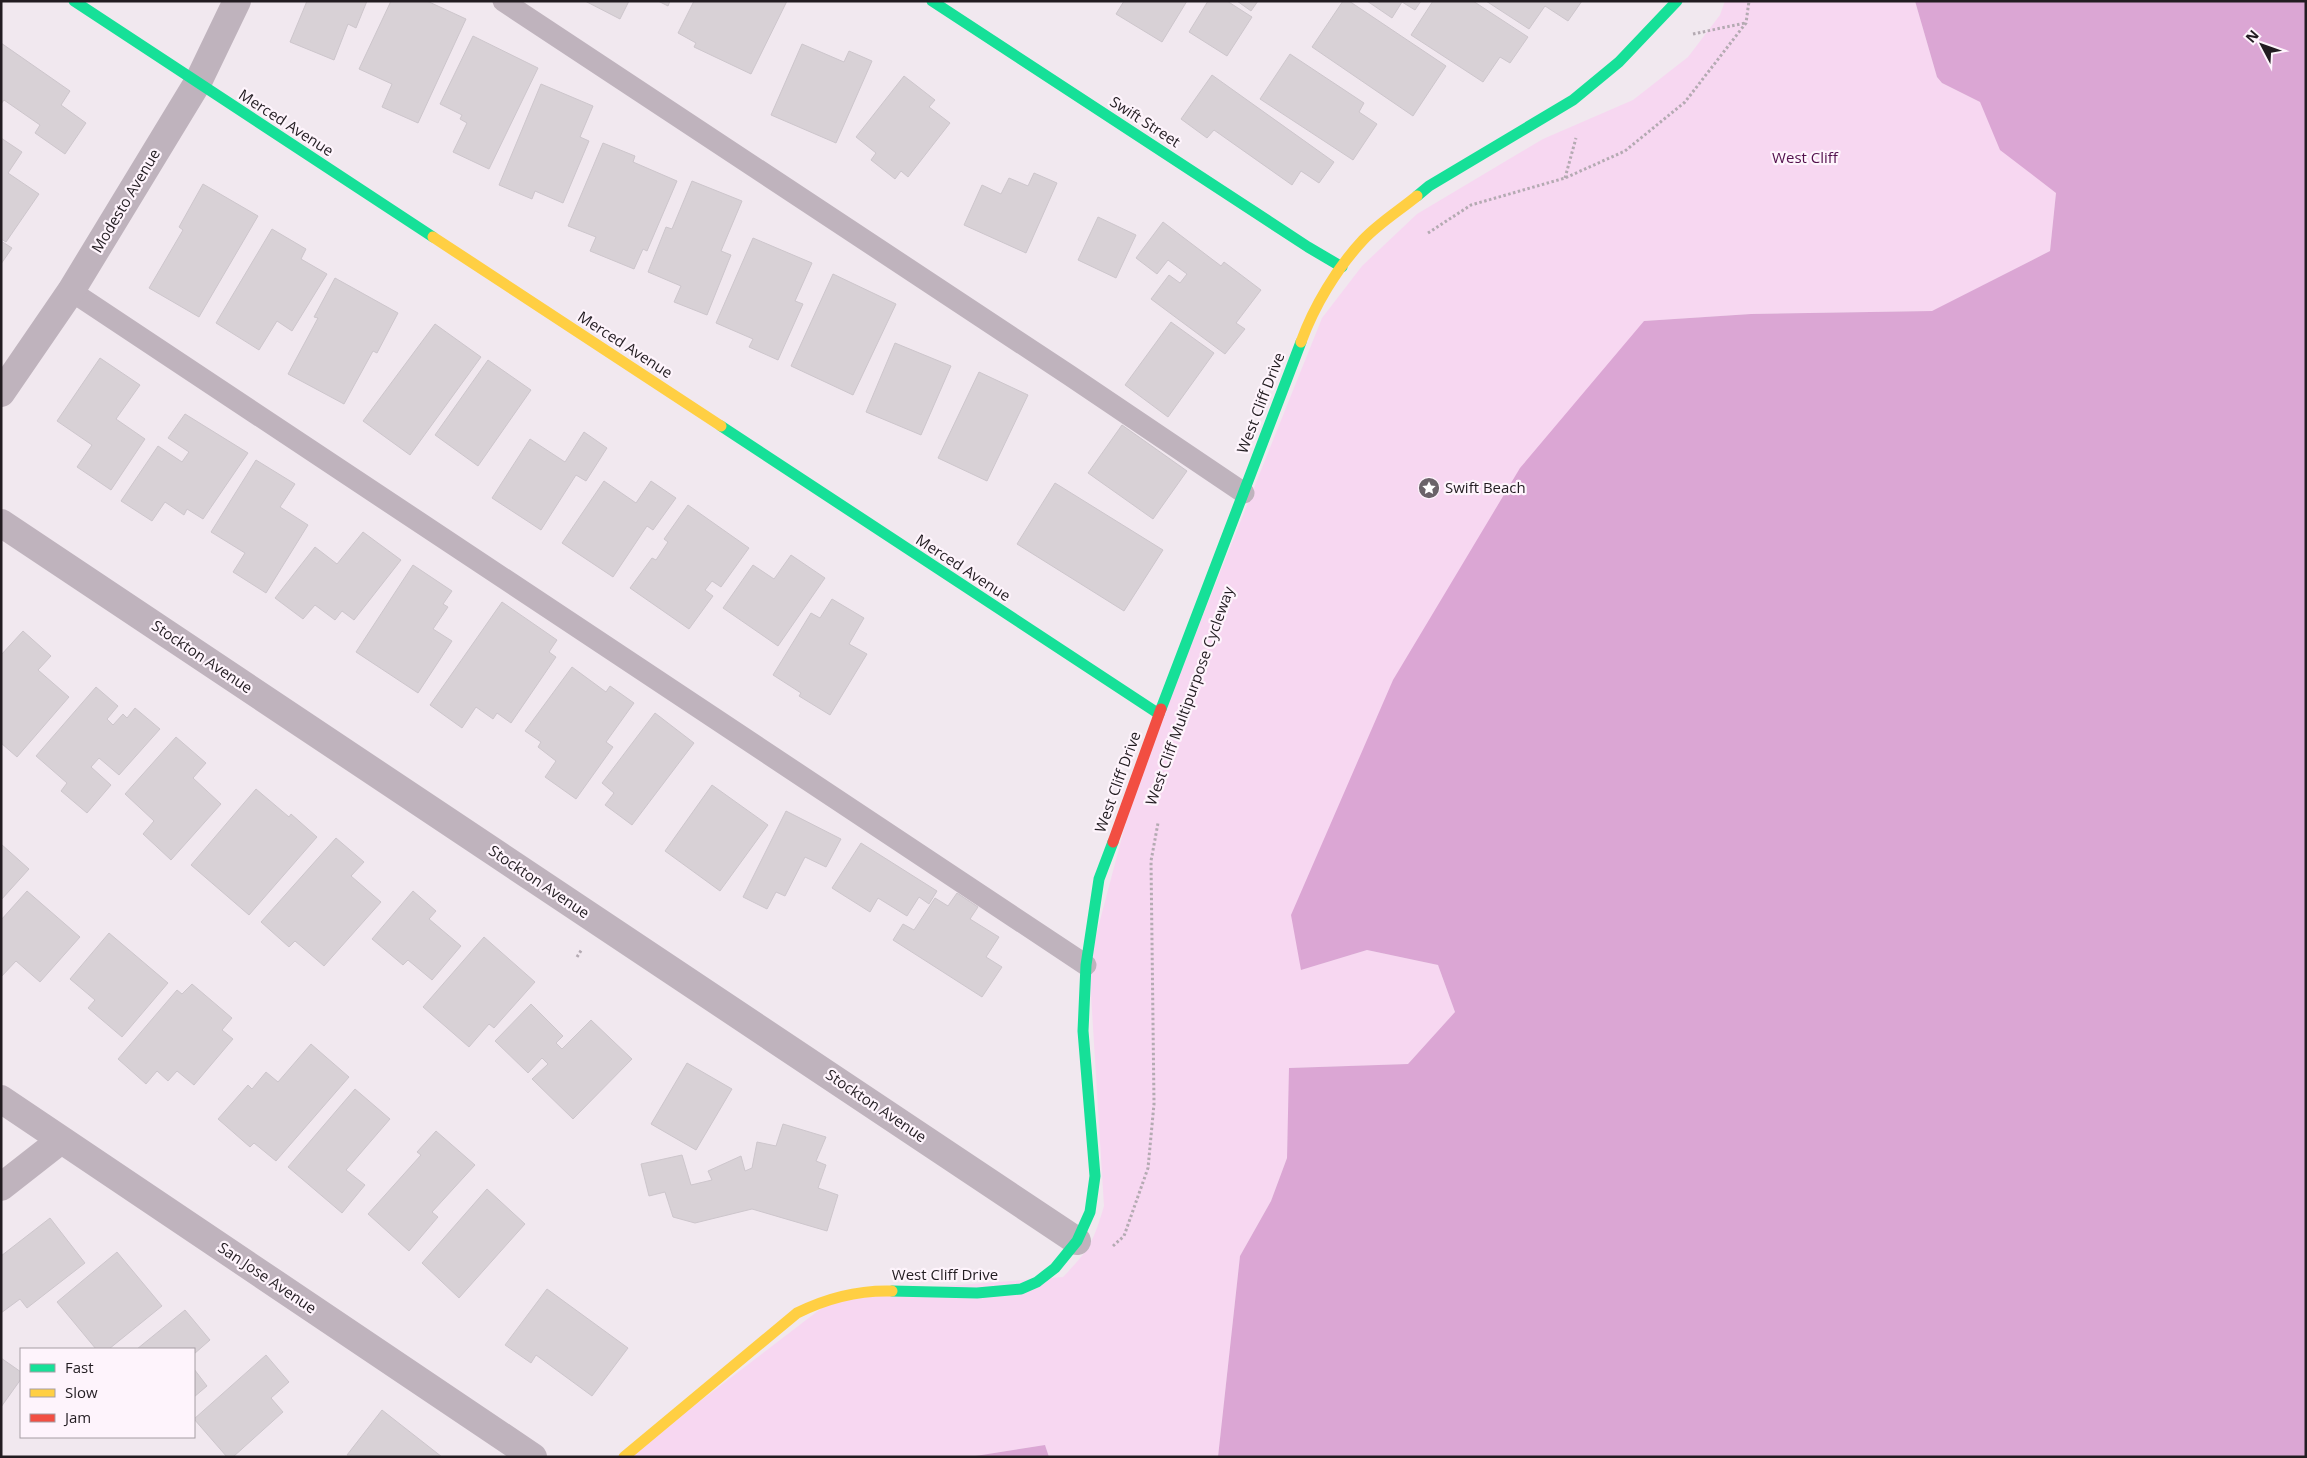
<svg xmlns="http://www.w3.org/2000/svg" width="2307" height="1458" viewBox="0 0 2307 1458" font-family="'Open Sans',sans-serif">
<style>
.green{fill:#f7d7f1}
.water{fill:#dba6d4}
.building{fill:#d8d1d6;stroke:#cdc6cc}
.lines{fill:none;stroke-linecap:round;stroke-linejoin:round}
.path{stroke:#b4aab2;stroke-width:3;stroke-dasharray:2.5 2.5;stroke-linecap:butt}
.lane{stroke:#bfb3bd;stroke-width:21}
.street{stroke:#bfb3bd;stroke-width:28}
.fast{stroke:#16e098;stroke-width:11}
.slow{stroke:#ffcf43;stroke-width:11}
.jam{stroke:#f24e42;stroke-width:11}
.labels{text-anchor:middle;stroke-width:4.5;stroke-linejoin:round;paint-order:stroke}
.street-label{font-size:15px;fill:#221c21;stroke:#fef4fc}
.park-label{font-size:15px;fill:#52104c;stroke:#fef4fc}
.poi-label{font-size:15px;fill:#221c21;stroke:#fef4fc;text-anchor:start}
</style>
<rect width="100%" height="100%" fill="#f1e8ef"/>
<path class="green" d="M1725 1H1915L1937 77 1942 83 1980 102 2001 150 2056 193 2050 251 1933 311 1751 314 1644 321 1301 970 1367 950 1438 965 1455 1012 1408 1064 1290 1068 1287 1158 1271 1201 1240 1256 1218 1457H1049L1045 1445 969 1457H627L840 1294 1063 1277C1089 1250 1093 1243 1104 1206L1089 962 1137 780 1322 318 1362 266 1417 214 1543 139 1633 100 1688 57 1720 15Z"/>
<path class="water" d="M1915 1H2306V1457H1218L1240 1256 1271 1201 1287 1158 1289 1068 1408 1064 1455 1012 1438 965 1367 950 1301 970 1291 915 1393 680 1520 468 1644 321 1751 314 1932 311 2050 251 2056 193 2000 150 1980 102 1942 83 1937 77Z
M1045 1445 1049 1457H969Z"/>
<path class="building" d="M307 1H367L356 28 348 24 334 60 290 42Z
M391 1H427L466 19 418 123 382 107 392 84 359 69Z
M585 1H629L620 19Z
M658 1H670L668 6Z
M694 1H787L751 74 694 47 696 43 678 33Z
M1124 1H1187L1162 42 1116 14Z
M1208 1H1227L1252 17 1227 56 1189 32Z
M1237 1H1258L1251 11Z
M1343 1H1349L1446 66 1413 116 1312 47Z
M1367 1H1421L1415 10 1402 2 1392 18Z
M1433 1H1473L1528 37 1510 63 1500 57 1483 82 1411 35Z
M1486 1H1582L1568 21 1545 6 1529 29Z
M473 36 538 68 489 169 453 152 467 123 460 119 462 115 440 104Z
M1 43 70 91 61 105 86 123 65 154 35 133 40 125 4 100 1 104Z
M802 44 844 62 849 51 872 61 836 143 771 115Z
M1290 54 1364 103 1359 112 1377 124 1353 160 1260 99Z
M1212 75 1334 162 1319 183 1301 171 1292 185 1214 130 1207 138 1181 119Z
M904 76 935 100 929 107 950 123 908 177 901 171 895 179 871 160 876 153 856 137Z
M541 84 593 106 580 137 589 141 563 203 535 191 532 199 499 185Z
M1 138 22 152 8 173 39 194 6 242 1 239Z
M603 143 635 156 633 162 677 181 647 251 643 249 634 269 590 251 596 237 568 226Z
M1034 173 1057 183 1026 253 964 225 982 185 1001 194 1009 178 1028 186Z
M692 181 742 201 721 251 731 255 707 315 674 302 681 286 648 272 666 227 672 229Z
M203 184 258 216 199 317 149 288 183 230 179 227Z
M1098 217 1136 235 1116 278 1078 260Z
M1163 222 1221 266 1224 262 1261 290 1236 323 1245 329 1225 354 1151 299 1169 275 1180 283 1187 274 1168 260 1157 274 1136 258Z
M272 229 306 249 301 259 327 274 292 331 277 321 259 350 216 323Z
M753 238 812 263 795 301 803 304 778 360 749 347 753 339 716 323Z
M1 241 12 248 1 264Z
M833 274 896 304 853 395 791 366Z
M335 278 398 313 377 353 373 351 344 404 288 374 318 318 314 317Z
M1171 322 1214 353 1168 417 1125 385Z
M435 324 481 357 410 455 363 421Z
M895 343 951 366 921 435 866 412Z
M100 358 140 385 116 419 145 439 111 490 77 467 92 445 57 421Z
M488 360 531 390 478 466 435 435Z
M979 372 1028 395 987 481 938 458Z
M185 414 248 453 203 519 187 509 184 515 165 502 152 521 121 501 158 446 182 462 189 452 168 438Z
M1122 425 1187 471 1153 519 1088 473Z
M584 432 607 448 586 481 576 475 541 530 492 498 530 439 565 462Z
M256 460 295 484 280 507 308 525 266 593 233 572 245 553 211 532Z
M604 481 636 503 651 481 676 498 653 530 647 526 613 577 562 543Z
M1055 483 1163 550 1124 611 1017 544Z
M688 505 749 548 721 587 712 581 705 590 713 596 689 629 630 588 652 558 656 560 668 542 664 539Z
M363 532 401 560 354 620 342 611 335 620 315 605 303 619 275 598 315 547 337 564Z
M791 555 825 578 778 646 723 608 753 565 774 579Z
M413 565 452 591 443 604 448 607 433 629 452 641 418 693 356 652Z
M832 599 864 618 849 644 867 654 830 715 799 696 801 693 773 675 811 613 820 618Z
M502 602 557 640 549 652 556 657 511 723 497 713 493 719 476 707 462 728 430 705Z
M23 631 51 656 38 670 69 697 17 757 1 743V655Z
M572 667 606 692 610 686 634 703 606 742 613 747 576 799 545 777 556 761 538 747 541 742 525 731Z
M96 687 118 706 107 719 113 725 123 714 127 718 135 708 160 729 119 775 99 758 91 767 111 785 87 813 61 791 67 783 36 756Z
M655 713 694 743 632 825 605 805 614 793 602 783Z
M176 737 206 763 193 778 221 804 171 860 143 834 154 821 125 794Z
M712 785 768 825 720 891 665 851Z
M256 789 289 817 291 814 317 837 249 915 191 865Z
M786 811 841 839 826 867 805 857 785 896 776 892 767 909 743 897Z
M336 838 364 862 351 876 381 902 324 966 295 941 289 947 261 922Z
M861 843 937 891 929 904 919 897 907 916 878 898 870 912 832 888Z
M1 844 29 869 1 900Z
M27 891 80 937 40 982 16 961 1 977V920Z
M413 891 436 911 429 919 461 946 432 980 408 960 403 965 372 939Z
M957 893 978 907 970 919 999 937 986 957 1002 967 982 997 893 940 903 924 914 930 935 898 948 906Z
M109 933 168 983 122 1037 88 1008 95 1000 70 979Z
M484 937 535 982 494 1028 489 1024 469 1047 423 1007Z
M192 984 232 1018 222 1030 233 1039 194 1085 177 1071 168 1081 157 1071 146 1084 118 1059 177 990 182 994Z
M531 1004 563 1036 556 1043 562 1049 591 1020 632 1059 573 1119 532 1079 548 1064 542 1058 528 1073 495 1041Z
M311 1044 349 1077 276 1161 254 1143 250 1147 218 1119 248 1085 252 1089 266 1072 278 1082Z
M687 1063 732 1089 696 1150 651 1124Z
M355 1089 390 1119 346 1170 365 1185 342 1213 288 1167Z
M783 1124 826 1137 816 1161 826 1165 818 1188 838 1195 827 1231 752 1209 695 1223 673 1217 665 1192 649 1196 641 1164 682 1155 691 1185 712 1180 708 1171 741 1156 745 1171 752 1168 757 1142 776 1146Z
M436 1131 475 1165 432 1212 438 1217 409 1251 368 1214 421 1155 417 1152Z
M487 1189 525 1224 459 1298 422 1263Z
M50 1218 85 1263 27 1308 20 1299 1 1313V1256Z
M117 1252 162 1306 109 1349H96L57 1302Z
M547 1289 628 1348 592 1396 536 1355 531 1363 505 1345Z
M185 1310 210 1340 194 1354V1349H137Z
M266 1355 289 1382 271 1398 283 1412 233 1457H227L194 1419Z
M1 1358 21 1372V1379L1 1407Z
M194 1369 207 1386 194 1397Z
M382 1410 442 1457 347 1455Z"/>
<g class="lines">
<path class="path" d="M1693 34 1745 23
M1565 178 1576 138
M1428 233 1471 205 1565 178 1625 151 1685 102 1746 23 1749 1
M577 957 582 949
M1113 1246 1124 1236 1148 1168 1154 1104 1151 861 1158 823"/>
<path class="lane" d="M503 1 1069 375 1244 493
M71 291 1086 965"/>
<path class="street" d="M1 393 71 291 198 82 237 1
M1 523 1077 1241
M1 1099 533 1457
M1 1187 61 1140"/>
<path class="fast" d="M74 1 433 237
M932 1 1308 247 1342 267
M1417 196 1429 186 1573 100 1619 62 1677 1
M721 426 1159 714
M1161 709 1301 342
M892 1291 977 1293 1021 1289 1037 1282 1055 1268 1077 1241 1090 1212 1095 1176 1083 1031 1086 965 1099 879 1113 842"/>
<path class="slow" d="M433 237 721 426
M1301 342C1314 306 1337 268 1363 240 1379 223 1400 210 1417 196
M624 1457 797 1313C827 1298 858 1290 892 1291"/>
<path class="jam" d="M1113 842 1161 709"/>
</g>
<defs>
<g id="sight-disc" transform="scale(1.125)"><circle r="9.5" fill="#6a6369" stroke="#fef4fc"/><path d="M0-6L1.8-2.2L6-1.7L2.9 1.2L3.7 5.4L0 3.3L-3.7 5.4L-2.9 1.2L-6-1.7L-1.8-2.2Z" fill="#fff"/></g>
</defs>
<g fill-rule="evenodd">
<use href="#sight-disc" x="1429" y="488"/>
</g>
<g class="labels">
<g class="street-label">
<text transform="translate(1145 122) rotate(33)" y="5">Swift Street</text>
<text transform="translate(286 123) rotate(33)" y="5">Merced Avenue</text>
<text transform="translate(126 201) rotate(-59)" y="5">Modesto Avenue</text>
<text transform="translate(625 345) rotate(33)" y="5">Merced Avenue</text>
<text transform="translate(1261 403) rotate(-69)" y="5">West Cliff Drive</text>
<text transform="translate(963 568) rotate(33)" y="5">Merced Avenue</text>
<text transform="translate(202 657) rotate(34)" y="5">Stockton Avenue</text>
<text transform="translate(1190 696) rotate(-70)" y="5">West Cliff Multipurpose Cycleway</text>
<text transform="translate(1118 782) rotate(-70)" y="5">West Cliff Drive</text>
<text transform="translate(539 882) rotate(34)" y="5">Stockton Avenue</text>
<text transform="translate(876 1106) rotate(34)" y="5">Stockton Avenue</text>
<text x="945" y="1280">West Cliff Drive</text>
<text transform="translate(267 1278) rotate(34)" y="5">San Jose Avenue</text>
</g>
<g class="park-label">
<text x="1805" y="163">West Cliff</text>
</g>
<g class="poi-label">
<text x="1445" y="493">Swift Beach</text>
</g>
</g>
<rect width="2307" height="1458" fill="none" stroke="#221c21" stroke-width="5"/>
<rect x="20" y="1348" width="175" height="90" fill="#fef4fc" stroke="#a69ea4"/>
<rect x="30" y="1364" width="25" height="8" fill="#16e098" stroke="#a69ea4"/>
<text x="65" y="1373" font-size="15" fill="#221c21">Fast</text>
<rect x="30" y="1389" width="25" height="8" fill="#ffcf43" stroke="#a69ea4"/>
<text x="65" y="1398" font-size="15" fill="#221c21">Slow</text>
<rect x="30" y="1414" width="25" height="8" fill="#f24e42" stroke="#a69ea4"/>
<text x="65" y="1423" font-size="15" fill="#221c21">Jam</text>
<g transform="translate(2262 45) rotate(311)" stroke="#fef4fc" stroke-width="4" paint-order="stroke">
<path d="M0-4L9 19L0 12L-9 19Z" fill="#221c21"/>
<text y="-8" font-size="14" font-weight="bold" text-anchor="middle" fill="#221c21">N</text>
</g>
</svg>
